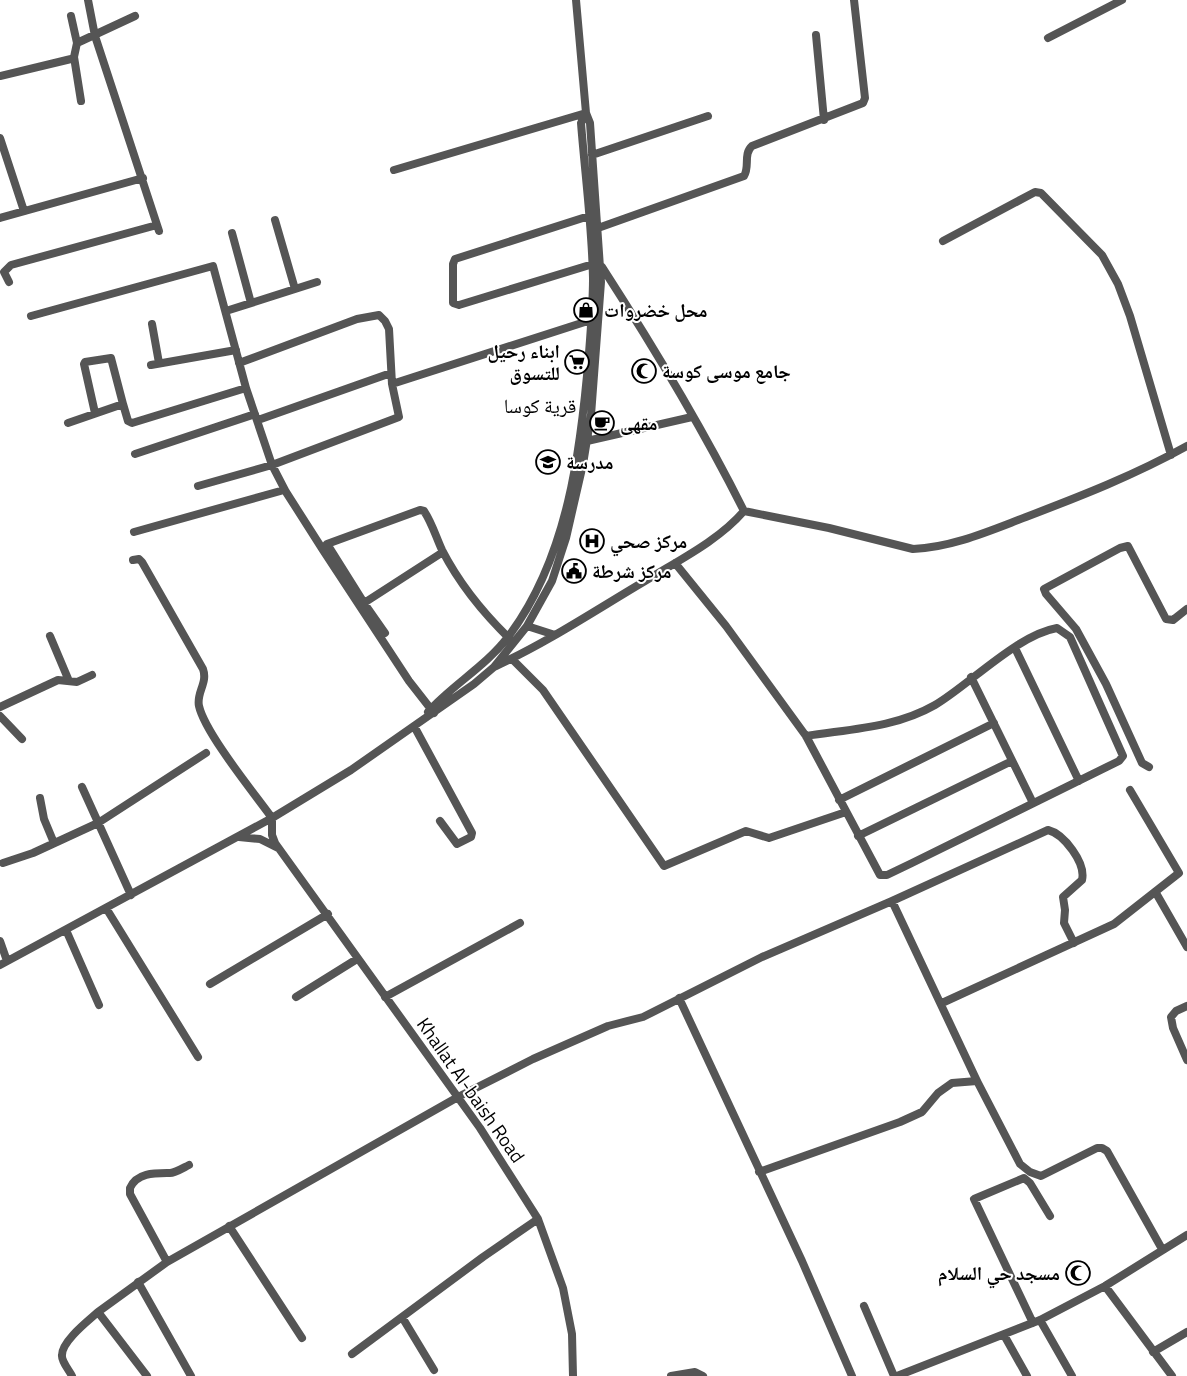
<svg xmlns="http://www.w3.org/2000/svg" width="1187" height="1376" viewBox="0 0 1187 1376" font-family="'Titillium Web','Noto Naskh Arabic',sans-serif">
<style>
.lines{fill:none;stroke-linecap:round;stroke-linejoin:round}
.minor{stroke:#555;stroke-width:8}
.labels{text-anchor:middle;stroke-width:4;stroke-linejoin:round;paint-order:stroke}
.poi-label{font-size:19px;font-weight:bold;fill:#000;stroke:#fff;text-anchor:start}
.street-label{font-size:19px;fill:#000;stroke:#fff}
.neighbourhood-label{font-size:20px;fill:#000;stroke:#fff}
</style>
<rect width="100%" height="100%" fill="#fff"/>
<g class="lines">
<path class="minor" d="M88 0 95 36 159 231
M71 16 77 43
M816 35 824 120
M1048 38 1122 0
M74 57 81 101
M0 76 71 59 74 57 77 43 135 16
M0 138 24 211
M592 155 708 116
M394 170 586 113
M589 216 455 259 453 264V303L459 305 593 264
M0 218 143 178
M275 220 295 289
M598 228 744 176C750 167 743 154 752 146L863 103 865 98 854 0
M232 233 251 303
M943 241 1035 192 1041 193 1102 255 1118 284 1130 316 1171 455
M602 267C653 346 702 427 744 511
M9 282 4 272 11 265 157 225
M226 311 317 282
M31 316 213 266 246 388 272 465 286 492 323 550 409 681 434 713
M152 324 159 363
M151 365 236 350
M392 384 591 320
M95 413 84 364 85 362 111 358 123 404
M258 420 391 373
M68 423 123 404 128 421 132 423 246 388
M587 441 692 417
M135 454 255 414
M198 486 272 465 399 417 392 384 389 329 385 321 379 315 357 319 239 363
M744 511 829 528 913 549C953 547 989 531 1026 517 1081 496 1135 475 1187 446
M134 532 284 490
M443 552 364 603 327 544 420 510 424 511C432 523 436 537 442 550 459 583 484 614 511 640
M133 560 139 559 142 562 203 669C208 683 196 693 199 706 205 733 254 793 272 818V835L275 843 480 1128 538 1219 563 1288 572 1334 573 1376
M675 563 726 626 806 736 880 875H887L912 863 1119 761 1123 756 1070 637 1057 628C1017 635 969 685 935 705 895 728 850 729 806 736
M364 603 385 633
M527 626 555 635
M50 636 69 681
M1015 648 1079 781
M512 659 543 690 664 866 746 831 769 838 846 812
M496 666C548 642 596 610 645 581 679 560 718 541 744 511
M971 677 1033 803
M0 707 58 680 77 682 92 675
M428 712C452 685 485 667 508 637 568 558 581 450 589 353 591 328 593 303 593 278 592 226 585 174 581 123L586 113
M0 716 22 739
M414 726 472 833 471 837 457 844 440 821
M1149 767 1142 763 1106 684 1076 629 1046 594 1044 589 1120 548 1128 546 1166 619 1173 620 1187 609
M82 787 131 895
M40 798 44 819 54 843
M839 800 994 723
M858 836 1012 761
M239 837 260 839 278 848
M3 863 33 853 98 823 206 753
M1156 893 1187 947
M892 901 1048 830C1064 834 1086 863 1082 880L1063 897 1065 910 1064 923 1074 943
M106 908 198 1057
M66 930 99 1005
M0 941 7 961
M0 965 272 818 351 770 474 684 494 667 527 626 552 581 566 538 583 464 591 415 601 282 590 123 586 113 576 0
M210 984 328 914
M296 997 357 959
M385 997 520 923
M679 998 802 1261 852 1376
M942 1003 1114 924 1179 873 1130 790
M1187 1006 1176 1011 1171 1017 1173 1028 1187 1060
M759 1172 900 1122 922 1112 938 1093 952 1083 977 1081
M229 1226 302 1338
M167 1262 130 1194V1188C137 1172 156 1173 170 1173 175 1173 183 1168 189 1165
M138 1282 191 1376
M1105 1286 1172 1376
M864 1306 894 1376
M98 1312 167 1262 458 1097 533 1059 608 1026 643 1017 762 957 892 901 977 1081 1020 1164 1030 1172 1041 1176 1097 1148H1102L1107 1151 1162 1249
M402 1317 434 1370
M1040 1320 1072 1376
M1033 1323 974 1199 1024 1178 1030 1183 1050 1216
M1004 1335 1027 1376
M1153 1352 1187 1332
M352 1354 483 1257 538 1219
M72 1376C69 1370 61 1361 62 1355 62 1341 88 1321 98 1312L147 1376
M671 1376 695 1372 703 1376
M897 1376 1040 1320 1105 1286 1187 1235"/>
</g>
<defs>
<g id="shop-ring" transform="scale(1.25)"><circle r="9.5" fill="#fff" stroke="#000" stroke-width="1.5"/><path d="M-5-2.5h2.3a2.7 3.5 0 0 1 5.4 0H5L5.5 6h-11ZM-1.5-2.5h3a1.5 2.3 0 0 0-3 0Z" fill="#000"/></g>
<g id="supermarket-ring" transform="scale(1.25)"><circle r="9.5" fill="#fff" stroke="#000" stroke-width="1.5"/><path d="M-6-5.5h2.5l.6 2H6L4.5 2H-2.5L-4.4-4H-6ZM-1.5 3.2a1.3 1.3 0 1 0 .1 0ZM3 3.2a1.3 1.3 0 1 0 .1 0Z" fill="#000"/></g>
<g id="mosque-ring" transform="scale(1.25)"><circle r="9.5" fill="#fff" stroke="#000" stroke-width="1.5"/><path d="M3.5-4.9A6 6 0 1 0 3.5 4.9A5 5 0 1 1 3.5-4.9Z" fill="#000"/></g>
<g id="cafe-ring" transform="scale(1.25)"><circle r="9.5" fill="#fff" stroke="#000" stroke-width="1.5"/><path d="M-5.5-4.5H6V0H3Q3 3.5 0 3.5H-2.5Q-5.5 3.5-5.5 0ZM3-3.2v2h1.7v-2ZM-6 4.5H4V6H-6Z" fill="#000"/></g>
<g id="school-ring" transform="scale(1.25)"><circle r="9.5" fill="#fff" stroke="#000" stroke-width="1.5"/><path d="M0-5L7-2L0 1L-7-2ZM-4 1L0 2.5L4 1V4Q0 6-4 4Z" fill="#000"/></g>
<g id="hospital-ring" transform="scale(1.25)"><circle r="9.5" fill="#fff" stroke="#000" stroke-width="1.5"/><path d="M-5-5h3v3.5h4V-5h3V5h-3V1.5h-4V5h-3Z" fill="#000"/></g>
<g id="civic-ring" transform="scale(1.25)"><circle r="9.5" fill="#fff" stroke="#000" stroke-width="1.5"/><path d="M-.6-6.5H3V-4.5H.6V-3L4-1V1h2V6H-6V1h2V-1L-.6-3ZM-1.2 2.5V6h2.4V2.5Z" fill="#000"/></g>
</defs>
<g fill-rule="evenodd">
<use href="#shop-ring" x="586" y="310"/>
<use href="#supermarket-ring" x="577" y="362"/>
<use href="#mosque-ring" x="644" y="371"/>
<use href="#cafe-ring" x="602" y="423"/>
<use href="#school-ring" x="548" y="462"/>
<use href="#hospital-ring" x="592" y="541"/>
<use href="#civic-ring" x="574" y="571"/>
<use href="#mosque-ring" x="1078" y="1273"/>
</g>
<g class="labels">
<g class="poi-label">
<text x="604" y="317">محل خضروات</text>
<text x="560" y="358" text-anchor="end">ابناء رحيل<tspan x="560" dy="22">للتسوق</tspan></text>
<text x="662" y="378">جامع موسى كوسة</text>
<text x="620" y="430">مقهى</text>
<text x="566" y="469">مدرسة</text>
<text x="610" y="548">مركز صحي</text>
<text x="592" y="578">مركز شرطة</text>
<text x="1060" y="1280" text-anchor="end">مسجد حي السلام</text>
</g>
<g class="street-label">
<text transform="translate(471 1090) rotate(55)" y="7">Khallat Al-baish Road</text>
</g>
<g class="neighbourhood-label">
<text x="540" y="413">قرية كوسا</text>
</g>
</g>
</svg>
